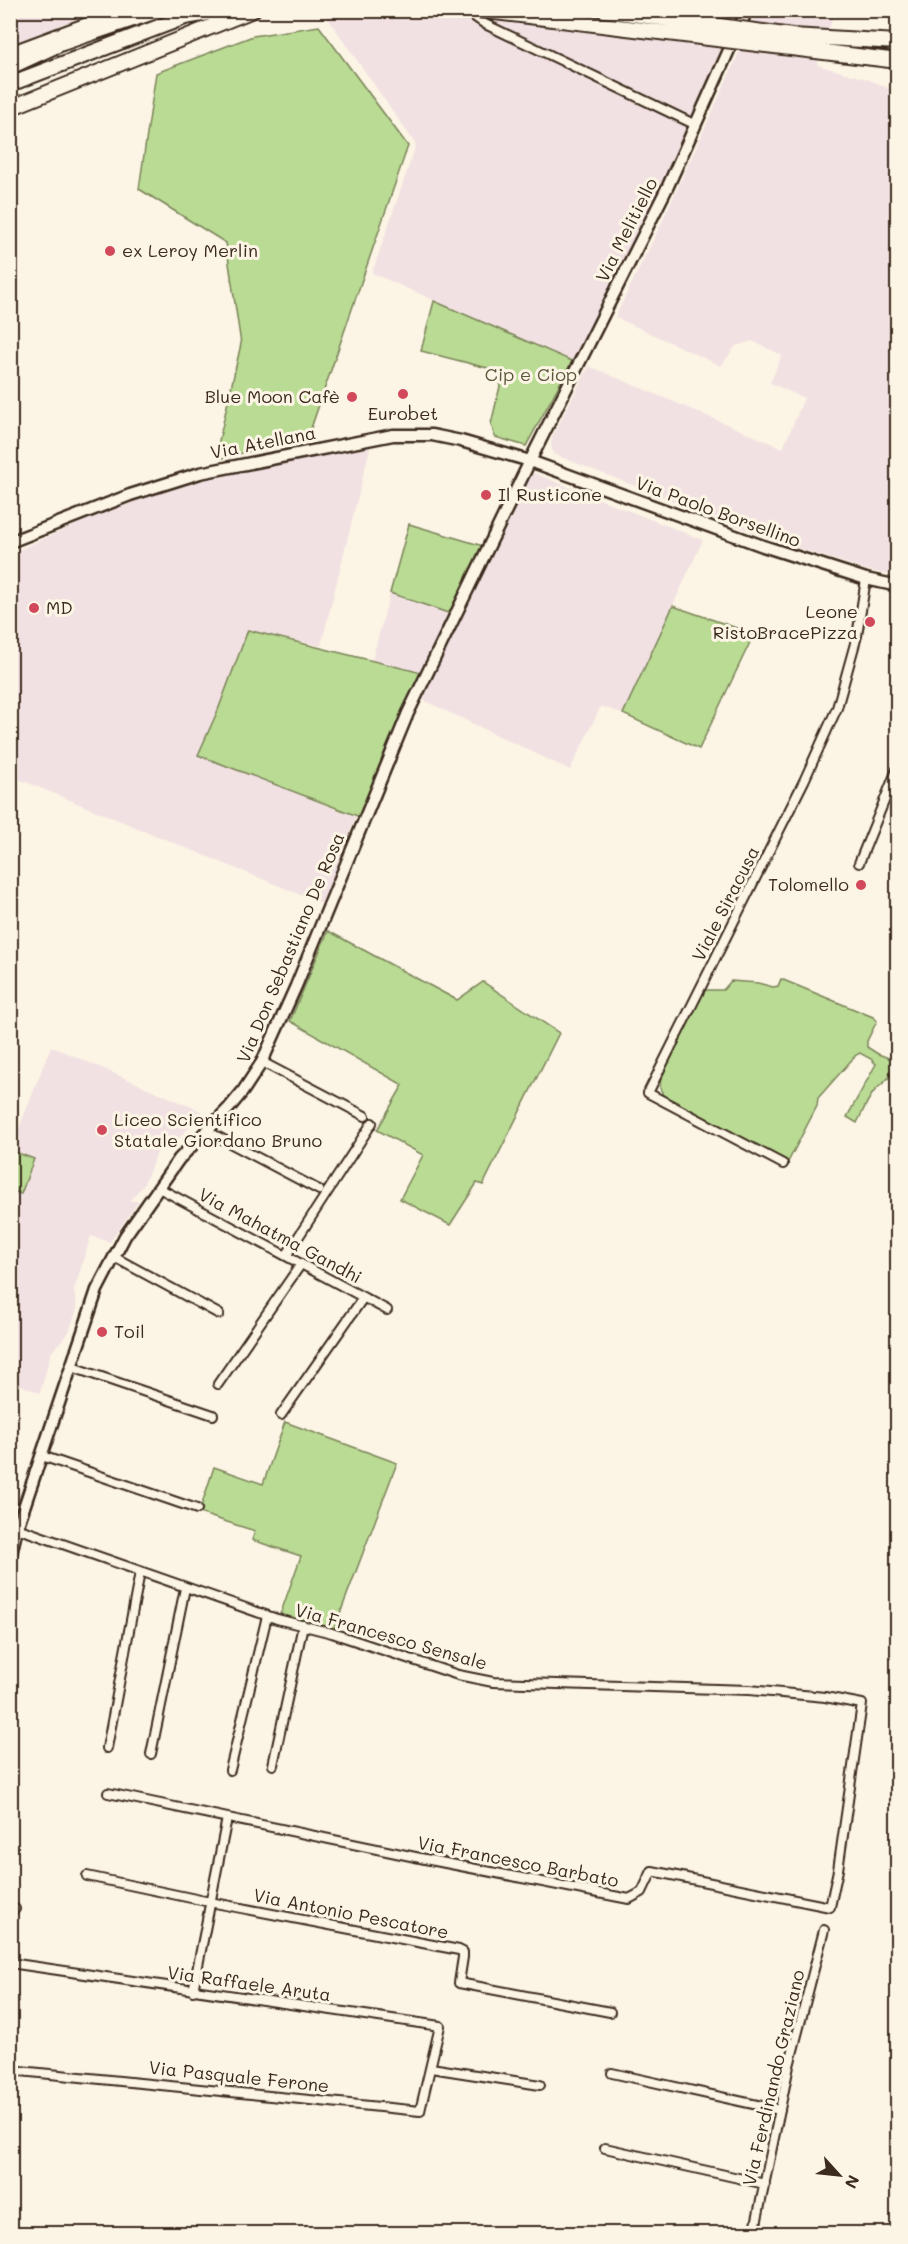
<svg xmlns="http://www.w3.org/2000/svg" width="908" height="2244" viewBox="0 0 908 2244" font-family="Mali,sans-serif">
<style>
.built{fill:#f2e1e2}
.green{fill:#badb94;stroke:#7a8259;stroke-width:1.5}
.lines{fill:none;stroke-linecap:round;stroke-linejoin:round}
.street-casing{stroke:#3b2a1e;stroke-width:12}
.secondary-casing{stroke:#3b2a1e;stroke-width:15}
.highway-casing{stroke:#3b2a1e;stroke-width:18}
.street{stroke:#fcf5e5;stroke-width:8}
.secondary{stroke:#fcf5e5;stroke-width:10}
.highway{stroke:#fcf5e5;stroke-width:14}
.highway-bridge-casing{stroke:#3b2a1e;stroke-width:18;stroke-linecap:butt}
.highway-bridge{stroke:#fcf5e5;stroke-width:14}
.poi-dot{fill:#d1495b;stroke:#fcf5e5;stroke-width:2}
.labels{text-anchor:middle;stroke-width:6;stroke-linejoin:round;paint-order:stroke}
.street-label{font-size:18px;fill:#3b2a1e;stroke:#fcf5e5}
.poi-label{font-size:18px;fill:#3b2a1e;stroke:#fcf5e5;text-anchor:start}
.park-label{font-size:18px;fill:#5b563c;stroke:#fcf5e5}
</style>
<rect width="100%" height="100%" fill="#fcf5e5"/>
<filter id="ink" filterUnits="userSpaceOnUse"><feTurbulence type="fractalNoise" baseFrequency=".0167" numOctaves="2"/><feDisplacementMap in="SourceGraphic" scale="12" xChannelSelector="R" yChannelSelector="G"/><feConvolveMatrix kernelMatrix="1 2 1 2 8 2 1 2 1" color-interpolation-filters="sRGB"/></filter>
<g filter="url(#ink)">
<path class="built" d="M11 10H98V11L11 44Z
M322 10 740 11 661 187 572 361 372 273 416 145Z
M758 11H835L817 65 870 80 897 92V576L866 570 768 538 553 454 551 445 552 437 589 366 783 448 804 398 770 383 782 355 752 341 736 346 721 366 615 317 661 224Z
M371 444 321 646 248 630 218 710 198 754 356 817 323 904 11 776 10 562 12 557 18 550 131 500 198 479Z
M531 472 703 540 623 714 601 706 570 770 421 699Z
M390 593 451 614 422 673 372 660Z
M51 1046 203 1112 169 1149 158 1150 143 1186 129 1201H139L110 1242 91 1236 74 1290 77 1309 69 1332 51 1353 40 1393 11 1381 10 1151Z"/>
<path class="green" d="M319 26 408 146 308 437 222 458 216 454 241 344 226 243 139 189 156 73 253 36Z
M434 301 572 361 526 446 495 437 491 424 501 382 495 370 421 351Z
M409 524 483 546 451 614 390 593Z
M673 606 754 634 699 749 623 714Z
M248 630 422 673 387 746 360 817 198 755 218 710Z
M328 931 457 1000 483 982 559 1033 483 1185 477 1183 450 1225 400 1199 423 1155 377 1130 403 1085 290 1021Z
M781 979 873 1017 877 1021 867 1041V1047L878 1054 892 1059C899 1077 881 1082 873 1093 866 1103 862 1113 857 1123L847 1117 876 1064 871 1059 860 1053 856 1055 818 1098 817 1106 788 1162 664 1097 660 1088 661 1075 705 990H723L731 981 758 983 773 987 778 986Z
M15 1152 34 1159 21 1194 11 1190V1164Z
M285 1422 397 1463 333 1632 280 1615 301 1556 252 1540 255 1531 199 1513 214 1467 263 1484Z"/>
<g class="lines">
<g class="street-casing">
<path id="street" d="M465 10 485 24 696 125
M859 863 898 767
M262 1062 365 1116
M207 1131 319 1190
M783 1164 648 1093 804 781 837 708 857 636 866 579
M159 1188 387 1310
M286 1256 372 1123
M114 1257 219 1314
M72 1367 213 1415
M218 1384 301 1264
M281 1415 363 1298
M42 1456 197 1509
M17 1528 277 1619 332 1633 458 1675 493 1682 749 1690 825 1697 862 1704 838 1870 830 1907 652 1871 642 1892 629 1899 425 1859 108 1793
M107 1748 140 1572
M151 1754 185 1588
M273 1765 303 1625
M230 1770 267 1616
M87 1876 210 1902 459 1950 463 1952V1957L459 1983 610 2012
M10 1908 15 1909
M10 1963 440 2026 420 2111 10 2070
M193 1991 227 1818
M431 2068 540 2085
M612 2073 780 2110
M605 2148 765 2184
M754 2234 789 2066 824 1930"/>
</g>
<g class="secondary-casing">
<path id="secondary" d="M10 542 130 495 200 473 393 435H432L461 441 530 461 763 546 866 579 898 586
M10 1558 17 1528 97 1290 125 1236 179 1159 229 1108 243 1091 262 1062 296 986 408 713 530 461 668 186 747 10"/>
</g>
<g class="highway-casing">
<path id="highway" d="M10 54 128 10
M10 67 62 43 159 10
M10 84 185 17 225 10
M10 108 253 10"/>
</g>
<use href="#street" class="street"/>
<use href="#secondary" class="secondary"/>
<use href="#highway" class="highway"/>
<g class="highway-bridge-casing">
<path id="highway-bridge" d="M478 10 898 61
M604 10 792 36 898 42"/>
</g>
<use href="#highway-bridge" class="highway-bridge"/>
</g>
</g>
<g class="poi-dot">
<circle cx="110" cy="251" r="6"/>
<circle cx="403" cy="394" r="6"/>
<circle cx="352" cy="397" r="6"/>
<circle cx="486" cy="495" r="6"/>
<circle cx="34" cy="608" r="6"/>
<circle cx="870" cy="622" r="6"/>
<circle cx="861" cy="885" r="6"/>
<circle cx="102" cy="1130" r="6"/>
<circle cx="102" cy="1332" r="6"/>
</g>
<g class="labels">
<g class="street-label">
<text transform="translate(627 230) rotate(-63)" y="6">Via Melitiello</text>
<text transform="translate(263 443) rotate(-11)" y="6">Via Atellana</text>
<text transform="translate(718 512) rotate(20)" y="6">Via Paolo Borsellino</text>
<text transform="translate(726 904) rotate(-63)" y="6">Viale Siracusa</text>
<text transform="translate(291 948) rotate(-67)" y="6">Via Don Sebastiano De Rosa</text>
<text transform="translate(280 1236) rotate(28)" y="6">Via Mahatma Gandhi</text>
<text transform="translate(391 1637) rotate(16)" y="6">Via Francesco Sensale</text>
<text transform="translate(518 1862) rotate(11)" y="6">Via Francesco Barbato</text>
<text transform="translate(351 1914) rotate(11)" y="6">Via Antonio Pescatore</text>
<text transform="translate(249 1984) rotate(8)" y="6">Via Raffaele Aruta</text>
<text transform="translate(239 2077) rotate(6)" y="6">Via Pasquale Ferone</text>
<text transform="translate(774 2078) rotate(-77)" y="6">Via Ferdinando Graziano</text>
</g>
<g class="poi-label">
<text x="122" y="257">ex Leroy Merlin</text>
<text x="340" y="403" text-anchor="end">Blue Moon Cafè</text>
<text x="403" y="420" text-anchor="middle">Eurobet</text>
<text x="498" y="501">Il Rusticone</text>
<text x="46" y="614">MD</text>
<text x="858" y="618" text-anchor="end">Leone<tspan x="858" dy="21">RistoBracePizza</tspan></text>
<text x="849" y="891" text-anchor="end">Tolomello</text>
<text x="114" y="1126">Liceo Scientifico<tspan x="114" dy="21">Statale Giordano Bruno</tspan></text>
<text x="114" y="1338">Toil</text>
</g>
<g class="park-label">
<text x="531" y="381">Cip e Ciop</text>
</g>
</g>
<rect width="908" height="2244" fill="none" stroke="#fcf5e5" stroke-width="36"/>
<rect x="18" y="18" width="872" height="2208" fill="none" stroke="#3b2a1e" stroke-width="2" filter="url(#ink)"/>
<g transform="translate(839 2175) rotate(117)" stroke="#fcf5e5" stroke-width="4.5" paint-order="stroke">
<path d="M0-4.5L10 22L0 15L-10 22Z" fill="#3b2a1e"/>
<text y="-9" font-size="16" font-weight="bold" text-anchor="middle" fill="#3b2a1e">N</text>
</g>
</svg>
